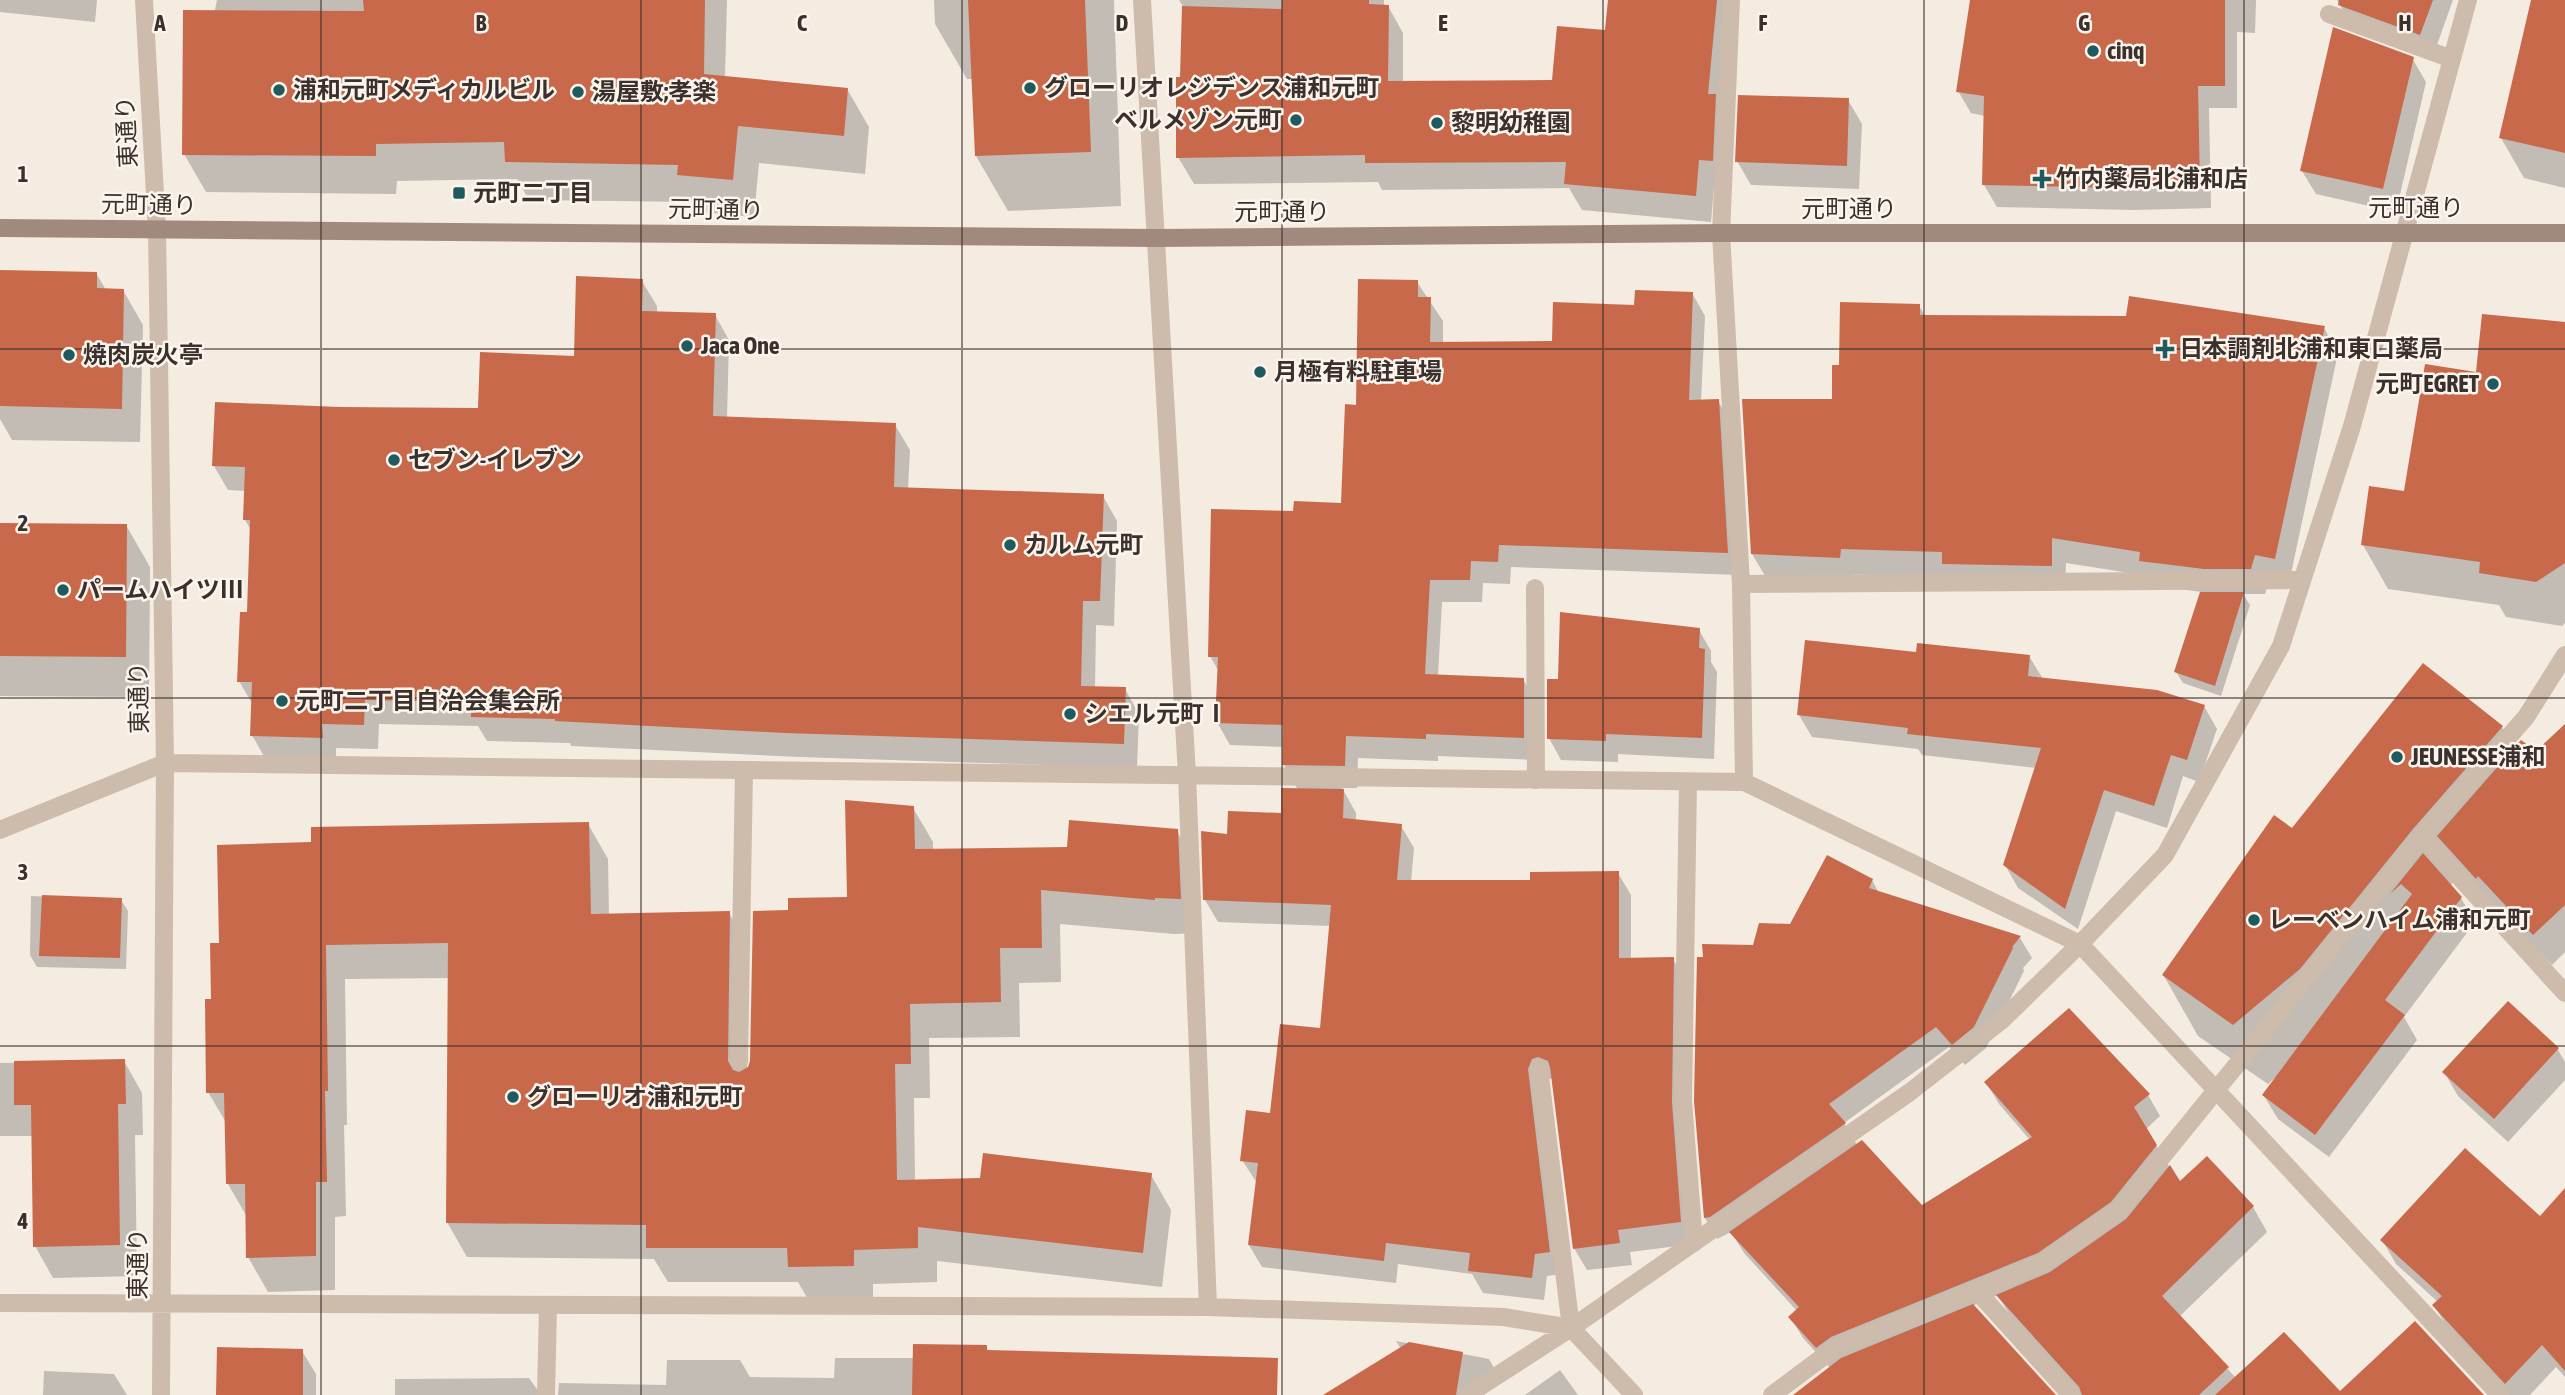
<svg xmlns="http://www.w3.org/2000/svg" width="2565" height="1395" viewBox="0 0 2565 1395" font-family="'Asap Condensed','Noto Sans JP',sans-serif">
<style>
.shadow{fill:#0003}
.building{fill:#c8694b}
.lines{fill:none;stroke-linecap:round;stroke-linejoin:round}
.lane{stroke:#cdbbac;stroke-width:18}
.street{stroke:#cdbbac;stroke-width:18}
.secondary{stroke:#a18a7d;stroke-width:18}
.grid{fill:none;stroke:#3b302b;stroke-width:2;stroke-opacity:0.55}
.poi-dot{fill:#1f5a5e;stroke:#fbf5ee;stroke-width:2.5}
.labels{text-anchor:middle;stroke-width:5;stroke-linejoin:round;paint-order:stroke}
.poi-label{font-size:24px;font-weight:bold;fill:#3b302b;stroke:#fbf5ee;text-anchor:start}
.street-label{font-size:24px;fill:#3b302b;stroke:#fbf5ee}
.grid-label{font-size:23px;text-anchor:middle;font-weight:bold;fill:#3b302b;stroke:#fbf5ee;stroke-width:5;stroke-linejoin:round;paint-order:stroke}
</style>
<rect width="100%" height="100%" fill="#f4ebe1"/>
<path class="shadow" d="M0 0H97L95 22 0 12Z
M217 0H727L725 77 847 89 869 127 865 174 759 163 754 217 701 212 695 202 529 200 517 179 397 181 396 194 206 192 184 154Z
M934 0H1114L1121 206 1008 211 976 156 973 79H967L935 24Z
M1179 0H1384V6H1388L1403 33V83L1553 81 1606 32 1610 0H1734L1727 187H1714L1711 222 1582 210 1569 188 1382 190 1378 182 1194 184 1178 157 1184 8Z
M2035 0H2256L2255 33 2237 32V108H2209L2211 208 2134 210 1997 207 1984 185 1985 116 1971 113 1958 91Z
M2337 0H2453L2433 56 2353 27Z
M2532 0H2565V188L2524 178 2501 138Z
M2412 58 2426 82 2396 212 2316 194 2302 171Z
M1848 100 1862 124 1859 189 1751 185 1737 161Z
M0 272 96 273 106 290H123L143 325 140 442 12 440 0 419Z
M642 281 657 306V313L715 315 729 340 727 418 895 425 910 450 908 489 1103 496 1117 521 1114 626 1096 625 1095 688 1125 689 1139 714 1137 768 800 757 571 746 570 743 487 741 478 726 379 724 378 749 336 748V762L266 760 252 735 253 705 239 681 248 614 252 532 245 520 246 491 228 490 214 466 339 409H479L575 358Z
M1417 282 1443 321V344L1554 343 1636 307 1692 293 1705 316 1701 401H1718L1731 424 1740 575 1511 567 1510 584 1483 583 1482 602H1442L1438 676 1523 679 1536 702V760L1438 756V761L1358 758 1357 788H1342L1356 813V821L1401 826 1414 848 1411 882H1532L1618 873 1631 895V959H1673L1686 981 1693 1244 1630 1252 1632 1265 1587 1270 1574 1248 1552 1078 1544 1082 1562 1274 1547 1276 1544 1300 1483 1293 1472 1274 1398 1264 1396 1283 1262 1267 1249 1245 1257 1183 1242 1160 1321 1030 1331 926 1218 922 1205 900 1229 836 1282 815 1298 790 1284 765V747L1230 745 1217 722 1219 672 1210 656 1295 513 1343 505 1357 407Z
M1919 306 1926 317 2324 328 2338 353 2289 583 2269 580 2265 594H2243L2250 605 2221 696 2183 683 2176 672 2202 592 2155 586 2149 576 2066 563 2065 590 1952 576 1854 574V582L1767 579 1752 554 1834 401 1841 367Z
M2565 324V623L2562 626 2506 617 2499 605 2388 589 2363 545 2405 493 2478 374Z
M0 525H126L150 567 149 697 0 696Z
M1699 630 1711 651V662L1717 672 1714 759 1618 754V762L1561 760 1549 738 1559 681Z
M1918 654 2029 656 2043 679 2204 706 2217 729 2199 782 2183 776 2167 828 2116 811 2078 929 2018 888 2005 865 2036 768 1922 755 1918 749 1812 737 1799 715Z
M2565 726V952L2552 965 2462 872 2450 886 2461 898 2475 922 2404 1017 2417 1040 2329 1157 2278 1119 2264 1096 2276 1077 2268 1084 2198 1036 2164 976 2293 830 2502 727 2515 750 2536 754Z
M913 808 933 842V851L1069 848 1177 831 1197 866 1199 933 1174 934 1060 924 1061 982 1019 983 1020 1037 929 1038 930 1098H914L915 1182 1151 1175 1171 1210 1162 1287 937 1261V1282L873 1284V1300L809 1301 798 1282H668L654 1259 467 1257 447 1222 449 978 345 979 347 1125H344L346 1216 335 1217V1290L268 1292 248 1257 247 1217 228 1184 227 1124 208 1092 213 1001 221 944 313 844 588 824 608 859 609 915 729 913 749 948 747 1074 790 912 849 899Z
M1872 880 1879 893 2020 938 2032 958 2023 968 2024 971 1986 1048 1965 1065 1949 1047 1844 1123 1857 1145 1922 1207 2030 1140 1999 1104 1986 1082 2148 1095 2160 1116 2146 1129 2180 1184 2207 1158 2253 1207 2267 1232 2179 1317 2236 1378 2339 1393 2482 1395H2080L2012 1319 1998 1295 1972 1306 2053 1395H1796L1830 1368 1803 1338 1790 1317 1797 1311 1744 1253 1731 1232 1717 1239 1705 1218 1696 1101 1755 947Z
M31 896 121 900 128 911 126 969 37 967 30 955Z
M2508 1004 2558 1050 2565 1062V1080L2508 1142 2458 1096 2444 1072Z
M124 1061 142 1093 143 1135H135L137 1276 53 1278 35 1246 33 1136H0V1063Z
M2565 1191V1377L2556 1367 2530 1395H2509L2448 1329 2434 1305 2438 1302 2396 1264 2382 1240 2540 1218Z
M1396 1341 1489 1359 1501 1380 1483 1391 1485 1395H1327L1401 1349Z
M986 1347 989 1352 1276 1395H558L559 1383 666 1385 667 1360H740L750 1377 834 1378 835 1358H914Z
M302 1351 316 1374V1395H218Z
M1560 1370 1578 1395H1525Z
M44 1371 114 1374 127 1395H43Z
M529 1378 541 1395H395V1379Z"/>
<path class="building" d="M363 0H705L704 74 848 88 844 136 738 126 733 180 677 175 678 165 505 162 504 142 376 144V156L182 155 183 10 364 11Z
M968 0H1085L1091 152 975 156Z
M1282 0H1369V4L1389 5 1388 81 1552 80 1557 26 1605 30 1608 0H1717L1708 94H1716L1713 161 1699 160 1696 196 1564 184 1566 162 1365 163V155L1176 158V77H1180L1182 6 1282 9Z
M1970 0H2225V86H2198L2200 186 2121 188 1982 185 1984 96 1956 92Z
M2339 0H2433L2420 35 2338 5Z
M2531 0H2565V153L2499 138Z
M2333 27 2414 57 2383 189 2300 171Z
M1738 95 1849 98 1847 166 1735 162Z
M0 270 97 272V288L124 289 122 409 0 406Z
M576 276 643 279 642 311 716 313 713 416 896 423 894 487 1104 494 1100 601H1083L1081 686 1126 687 1124 744 785 733 555 721V719L471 717V702L365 700 364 725 322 724 323 738 250 736 252 682H237L240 612H247L250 520H243L245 467 212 466 215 402 339 407 478 408 480 352 574 356Z
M1358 279 1418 280V297H1431L1430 342 1552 341 1553 302 1634 305 1635 290 1693 292 1689 400 1719 399 1728 553 1499 545 1498 562 1471 561 1470 580H1430L1425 674 1524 678V738L1426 734V739L1346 736 1345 766 1282 765 1283 725 1215 723 1218 657H1208L1211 509 1293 511 1294 501 1341 503 1345 404 1356 405Z
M2129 296 2325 326 2275 559 2255 555 2251 569H2204L2139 561 2140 552 2052 538V566L1942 564V552L1841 549 1840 558 1751 554 1742 399H1832V365H1839L1840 302 1920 304V315L2126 316Z
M2482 314 2565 322V563L2536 582 2479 573 2480 562 2361 545 2369 486 2404 491 2425 364 2476 372Z
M0 523 127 524 126 657 0 656Z
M2200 592H2244L2215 686 2174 672Z
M1560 612 1700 628 1699 648 1705 649 1702 738 1606 734V741L1547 739V679H1558Z
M1805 640 1916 652 1917 643 2030 655 2028 676 2157 690 2205 705 2187 760 2171 755 2154 806 2104 790 2065 909 2003 865 2041 748 1907 734 1908 728 1797 715Z
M2423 663 2503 726 2413 829 2300 969 2233 1025 2162 975 2274 815 2292 828Z
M2565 724V905L2533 935 2478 876 2476 879 2437 836 2521 740 2536 751Z
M1281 788 1344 789 1343 818 1402 824 1397 880H1530V872L1619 871V958L1674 957 1672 1102 1681 1222 1618 1230 1620 1243 1573 1249 1550 1067 1548 1061 1538 1057 1532 1059 1528 1069 1550 1252 1535 1254 1532 1278 1468 1271 1470 1253 1386 1243 1384 1261 1248 1245 1258 1163 1240 1161 1246 1110 1270 1113 1280 1024 1320 1028 1331 905 1203 900 1201 831 1227 834 1228 811 1281 813Z
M845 800 914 806 915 849 1067 847 1069 820 1178 829 1181 899 1155 898V900L1041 890 1042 948H1000L1001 1002 910 1004 911 1064H895L897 1180 980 1178 983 1153 1152 1173 1143 1253 918 1227V1248L854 1250V1266L788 1267 787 1248H646V1225L446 1223 448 943 326 945 328 1091H325L327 1182H316V1256L246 1258 245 1184H226L224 1093H206L205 999H211L210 943H219L217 845 311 842V827L589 822 591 914 730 911 728 1061 733 1070 739 1072 748 1067 750 1061 753 911 788 910V898L847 897Z
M2423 853 2462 897 2385 1000 2405 1015 2315 1135 2262 1095 2412 894 2401 884 2390 894Z
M1827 855 1873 879 1869 888 2021 936 2012 947 2013 948 1974 1027 1952 1045 1936 1027 1829 1104 1846 1123 1710 1217 1704 1218 1694 1101 1697 957H1703L1702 944 1753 945 1759 923 1790 924Z
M42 895 122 898 120 958 39 956Z
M2508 1001 2559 1048 2494 1119 2442 1072Z
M2069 1008 2150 1094 2134 1107 2157 1145 2111 1202 2038 1253 1831 1337 1816 1348 1788 1317 1799 1307 1729 1232 1862 1140 1922 1205 2032 1137 1984 1082Z
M125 1059 126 1104H118L120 1245 33 1247 31 1105H14V1061Z
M2465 1148 2540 1216 2565 1188V1371L2542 1345 2505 1384 2432 1305 2442 1296 2380 1240Z
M2207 1156 2254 1206 2162 1296 2229 1367 2199 1395H2082L2079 1387 1996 1295 2050 1272 2126 1219 2170 1165 2180 1181Z
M1973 1304 2056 1395H1793L1841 1358Z
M2415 1321 2484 1395H2215L2284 1332 2340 1391Z
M1409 1342 1463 1352 1456 1395H1323Z
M913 1344 987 1345V1350L1278 1358 1277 1395H912Z
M217 1347 303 1349V1395H216Z"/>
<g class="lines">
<path class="lane" d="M1535 588 1536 780
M739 1061 744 770
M1539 1068 1571 1328
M546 1395 548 1306"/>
<path class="street" d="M144 0 157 229 165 763 161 1395
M1142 0 1187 775 1208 1307
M1731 0 1721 233 1741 584 1744 782
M2329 14 2452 59
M1741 584 2302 580
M1688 782 1683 1101 1694 1243
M0 830 165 763 1744 782 2080 944 2500 1395
M2422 836 2565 993
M1976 1290 2071 1395
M0 1303 1208 1307 1503 1317 1571 1328 1634 1395
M1467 1395 1571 1328 1910 1092 2001 1021 2080 944 2165 855 2281 646 2352 426 2468 0
M1772 1395 1835 1348 2043 1263 2119 1210 2422 836 2526 717 2565 655"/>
<path class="secondary" d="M0 228 1157 238 1721 233H2565"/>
</g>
<path class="grid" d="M321 0V1395M641 0V1395M962 0V1395M1282 0V1395M1603 0V1395M1924 0V1395M2244 0V1395M0 349H2565M0 698H2565M0 1046H2565"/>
<g class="poi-dot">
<circle cx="2093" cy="51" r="7"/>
<circle cx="1030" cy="88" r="7"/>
<circle cx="279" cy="90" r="7"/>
<circle cx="578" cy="92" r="7"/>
<circle cx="1296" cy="120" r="7"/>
<circle cx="1437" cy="123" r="7"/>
<path d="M2038.5 168.5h7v7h7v7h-7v7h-7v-7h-7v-7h7z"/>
<rect x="452" y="186" width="14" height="14" rx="3.5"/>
<circle cx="687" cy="346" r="7"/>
<path d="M2161.5 338.5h7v7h7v7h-7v7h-7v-7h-7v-7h7z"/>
<circle cx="69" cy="355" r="7"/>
<circle cx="1260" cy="372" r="7"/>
<circle cx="2493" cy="384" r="7"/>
<circle cx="394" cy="460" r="7"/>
<circle cx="1010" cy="545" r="7"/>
<circle cx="63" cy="590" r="7"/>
<circle cx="282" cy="701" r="7"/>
<circle cx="1070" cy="714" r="7"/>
<circle cx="2397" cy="757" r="7"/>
<circle cx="2254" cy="920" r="7"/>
<circle cx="513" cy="1097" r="7"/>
</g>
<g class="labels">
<g class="poi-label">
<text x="2107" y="59">cinq</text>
<text x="1044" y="96">グローリオレジデンス浦和元町</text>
<text x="293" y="98">浦和元町メディカルビル</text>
<text x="592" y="100">湯屋敷;孝楽</text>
<text x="1282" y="128" text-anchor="end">ベルメゾン元町</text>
<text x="1451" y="131">黎明幼稚園</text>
<text x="2056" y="187">竹内薬局北浦和店</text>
<text x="473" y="201">元町二丁目</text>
<text x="701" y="354">Jaca One</text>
<text x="2179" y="357">日本調剤北浦和東口薬局</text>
<text x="83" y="363">焼肉炭火亭</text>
<text x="1274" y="380">月極有料駐車場</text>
<text x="2479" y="392" text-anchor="end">元町EGRET</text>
<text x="408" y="468">セブン-イレブン</text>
<text x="1024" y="553">カルム元町</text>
<text x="77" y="598">パームハイツⅢ</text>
<text x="296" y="709">元町二丁目自治会集会所</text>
<text x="1084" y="722">シエル元町Ⅰ</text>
<text x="2411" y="765">JEUNESSE浦和</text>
<text x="2268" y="928">レーベンハイム浦和元町</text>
<text x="527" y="1105">グローリオ浦和元町</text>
</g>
<g class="street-label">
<text transform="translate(127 132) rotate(-93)" y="8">東通り</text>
<text transform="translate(149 205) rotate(1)" y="8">元町通り</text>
<text x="2416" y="216">元町通り</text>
<text x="1849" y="217">元町通り</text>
<text transform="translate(716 210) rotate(1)" y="8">元町通り</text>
<text x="1282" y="220">元町通り</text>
<text transform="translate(139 698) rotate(-91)" y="8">東通り</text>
<text transform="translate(138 1264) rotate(-90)" y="8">東通り</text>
</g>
</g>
<g class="grid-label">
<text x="160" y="31">A</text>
<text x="481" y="31">B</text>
<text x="802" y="31">C</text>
<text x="1122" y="31">D</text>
<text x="1443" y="31">E</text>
<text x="1763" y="31">F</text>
<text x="2084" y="31">G</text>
<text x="2405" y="31">H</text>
<text x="23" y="182">1</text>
<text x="23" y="531">2</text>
<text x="23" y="880">3</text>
<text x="23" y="1229">4</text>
</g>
</svg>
